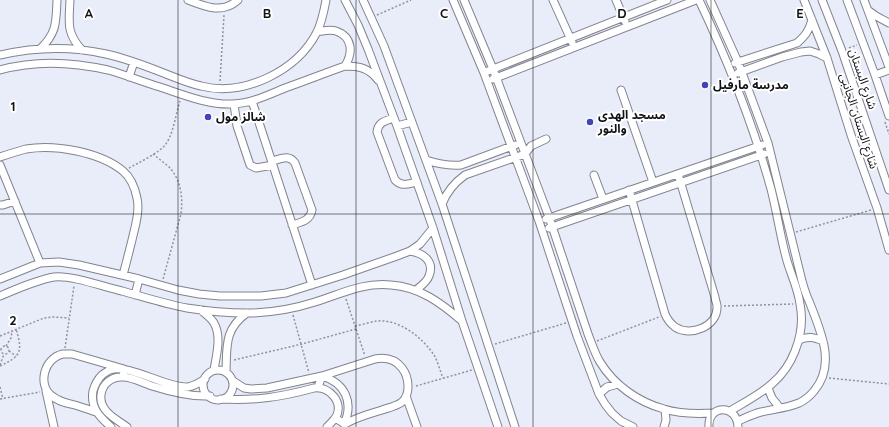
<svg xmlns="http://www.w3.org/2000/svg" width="889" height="427" viewBox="0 0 889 427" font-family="Quicksand,'Noto Sans Arabic',sans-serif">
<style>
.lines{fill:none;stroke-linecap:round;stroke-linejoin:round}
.minor-casing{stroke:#81848f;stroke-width:9}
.path{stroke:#90929b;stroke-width:1.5;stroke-dasharray:2 2;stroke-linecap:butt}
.minor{stroke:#fff;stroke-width:7}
.grid{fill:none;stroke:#111216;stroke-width:1;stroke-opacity:0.55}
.poi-dot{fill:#4144b9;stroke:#fff;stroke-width:1.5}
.labels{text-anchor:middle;stroke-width:4;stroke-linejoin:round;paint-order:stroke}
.street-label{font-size:12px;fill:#111216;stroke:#fff}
.poi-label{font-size:12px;font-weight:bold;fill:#111216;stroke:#fff;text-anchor:start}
.grid-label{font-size:13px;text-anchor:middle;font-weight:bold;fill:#111216;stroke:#fff;stroke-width:4;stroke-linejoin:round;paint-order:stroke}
</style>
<rect width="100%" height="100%" fill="#e9ecf9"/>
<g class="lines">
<g class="minor-casing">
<path id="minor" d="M70 0C69 22 66 33 82 50
M188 0C206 7 222 14 238 0
M345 0 358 25 368 49 397 126 433 228 462 321 498 427
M363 0 384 46 442 204 515 427
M453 0 484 73 539 221 577 336 599 394 605 404 612 413 621 421 633 427
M464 0 493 69 549 217 588 334C592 344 595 354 600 362 614 385 638 402 664 409 680 414 697 414 713 413
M553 0 572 42
M616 0 625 21
M699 0C728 61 753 124 771 189 777 212 780 235 786 257 790 273 798 288 800 304 803 319 801 336 795 351 783 383 757 395 730 411
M710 0 738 62 768 143 802 281C804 288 806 295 809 301 820 330 837 364 814 391 810 396 805 400 799 403 787 408 774 409 761 412 753 414 745 418 738 421
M804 0 827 58 851 135 877 208 889 250
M822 0 842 51 889 190
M847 0 875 75 889 116
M864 0 889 67
M869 11 876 16 889 23
M317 32C323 31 330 29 336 31 353 37 353 53 345 66
M40 49C57 33 56 22 57 0
M0 55C35 47 71 46 106 54 124 58 143 65 161 72 174 77 187 83 201 86 244 97 297 71 317 32 322 22 324 11 326 0
M735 63 797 43C805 36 809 31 812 20
M0 70C35 60 73 62 108 70 126 75 143 82 160 87 184 95 208 105 233 104 252 103 268 95 285 88 305 81 325 73 345 66 359 66 369 68 378 80
M488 71 667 0
M738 73 782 57 801 52 810 51 819 54 827 58
M875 75 889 70
M129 77 134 62
M493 79 696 0
M621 90 653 182
M252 101 312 285
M234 104 237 126 250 165 256 168 273 165
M394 118C385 121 378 122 377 132L395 180C402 187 408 184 417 182
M397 126 412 122
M0 157C9 154 18 151 26 149 55 144 100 152 123 171 130 177 135 188 137 198 140 211 135 227 132 240 129 252 126 264 123 275
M426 160C438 164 448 166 461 165L515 145
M272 161C281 159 289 154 295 163L312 210C310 221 301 222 292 225
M0 165 40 263
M594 175 603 199
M629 190 665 314C667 319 670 323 675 327 690 337 718 327 717 306 717 303 715 300 715 297L678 174
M442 204C447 191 454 183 465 175L525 154 531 146 546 139
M0 205H3L15 201
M546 219 762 145
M549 228 764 154
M410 251C423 253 435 261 429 276 427 282 421 286 416 290
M0 279 40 263 59 262 79 265 139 279 178 290 199 294 220 296H261L286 293 343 275 397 256 410 251 420 244 433 228
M135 295 139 279
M0 296C17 289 36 280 54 277 72 275 104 287 122 291 144 297 165 304 187 308 206 311 227 313 247 313 270 313 293 309 315 302 341 294 363 282 391 285 420 287 441 303 462 321
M201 310C205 314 211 318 214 323 222 337 216 356 214 370
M799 340C808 336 814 337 823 341
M203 385a15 15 0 1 1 30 0a15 15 0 1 1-30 0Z
M226 372C227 347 224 329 247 313
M233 381 244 388 251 389 267 388 322 376C345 383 354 402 344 424
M318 387 322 376 375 359C386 357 395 359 402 368 409 377 411 394 402 402 397 406 388 408 382 410 369 414 357 417 345 424L335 418
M768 388 772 398 780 408
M46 391 54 427
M599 394 607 387 618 384
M406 396 417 427
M221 399C255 401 281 397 314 388 329 386 344 402 336 417 333 421 330 424 327 427
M96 412C90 410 85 408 78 406 69 403 60 403 52 396 37 385 44 358 63 354 66 354 69 354 72 354L124 369 123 377
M111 427C100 417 90 408 93 391 95 384 98 379 102 375 105 373 107 371 110 370 128 363 166 388 188 387 194 386 199 383 205 379
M127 427C116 419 99 411 101 395 102 384 112 376 123 377 132 377 143 383 152 386 171 392 190 397 210 396
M664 427 666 420 665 410
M709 427C707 405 737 403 738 427"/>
</g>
<path class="path" d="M377 15 411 0
M849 48 857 45
M220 81 224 15
M885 122 889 134
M153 154C158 158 163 162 168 166 181 179 183 196 181 214L163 279
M129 168C138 163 159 153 165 145 173 136 176 113 180 101
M796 232 871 210
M346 299 365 356
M724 306 793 304
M293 315 309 373
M355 326C362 325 370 322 377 321 399 319 422 337 434 355 438 362 440 371 443 378
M0 336 44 318 53 317 69 318
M597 341 659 317
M495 344 566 323
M1 350a4 4 0 1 1 8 0a4 4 0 1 1-8 0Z
M6 346 11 338 12 331
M65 348 74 286
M9 351 16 356
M234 360 302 344 356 329
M0 365 4 354
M0 366C21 356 23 352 16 329
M829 378 889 384
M416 386 472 370
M0 387 3 399
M0 399 40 392"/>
<use href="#minor" class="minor"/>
</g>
<path class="grid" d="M178 0V427M356 0V427M533 0V427M711 0V427M0 214H889"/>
<g class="poi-dot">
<circle cx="705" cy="85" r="4"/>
<circle cx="208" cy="117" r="4"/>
<circle cx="590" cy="122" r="4"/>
</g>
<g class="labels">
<g class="street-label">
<text transform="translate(863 79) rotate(71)" y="4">شارع البستان</text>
<text transform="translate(859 121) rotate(72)" y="4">شارع البستان الجانبى</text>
</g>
<g class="poi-label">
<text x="713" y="89">مدرسة مارفيل</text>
<text x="598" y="119">مسجد الهدى<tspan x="598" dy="14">والنور</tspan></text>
<text x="216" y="121">شالز مول</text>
</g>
</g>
<g class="grid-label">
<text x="89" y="18">A</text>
<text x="267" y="18">B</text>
<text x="444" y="18">C</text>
<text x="622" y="18">D</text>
<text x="800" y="18">E</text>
<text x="13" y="111">1</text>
<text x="13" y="325">2</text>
</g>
</svg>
